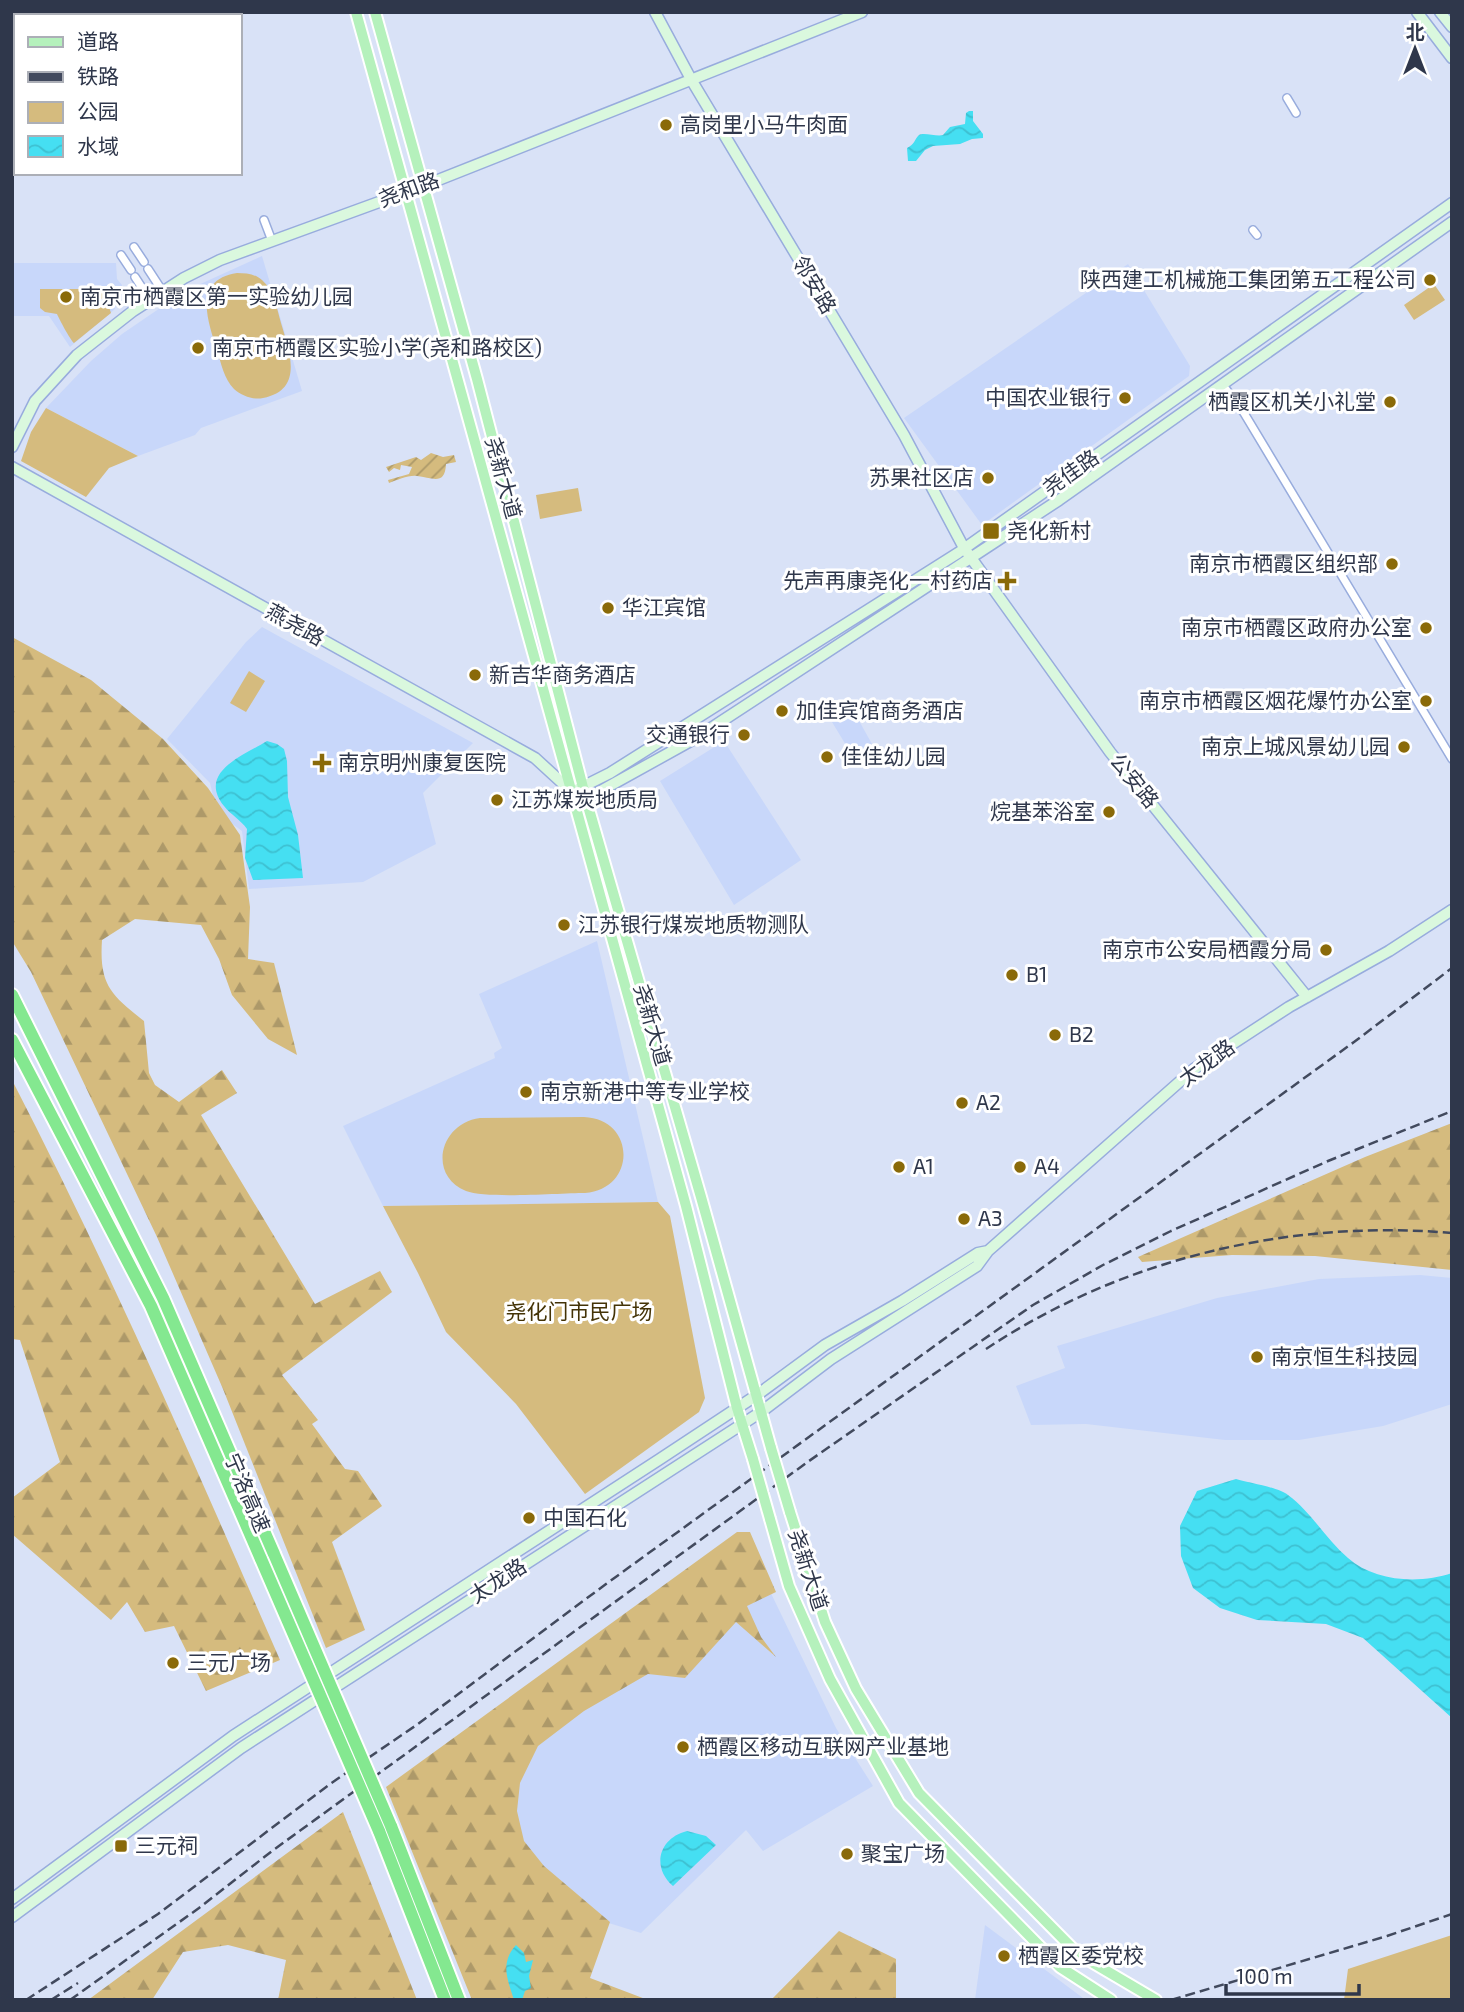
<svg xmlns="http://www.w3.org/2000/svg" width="1464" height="2012" viewBox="0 0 1464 2012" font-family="'Exo 2','Noto Sans SC',sans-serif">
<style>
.built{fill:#c8d7fa}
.forest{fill:url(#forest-firs)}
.park{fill:#d5bb7e}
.garden{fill:url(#garden-furrows)}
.water{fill:url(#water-waves)}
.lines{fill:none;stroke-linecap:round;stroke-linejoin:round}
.street-casing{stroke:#98acdd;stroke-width:10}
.secondary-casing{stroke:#98acdd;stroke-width:13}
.primary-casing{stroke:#fff;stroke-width:14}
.highway-casing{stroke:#fff;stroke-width:16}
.street{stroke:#fff;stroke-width:7}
.secondary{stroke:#daf8de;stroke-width:10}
.primary{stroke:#b5f1bc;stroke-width:10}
.highway{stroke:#84e890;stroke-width:12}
.rail{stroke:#424a5e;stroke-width:2.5;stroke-dasharray:10 5;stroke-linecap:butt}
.primary-bridge-casing{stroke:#fff;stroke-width:14;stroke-linecap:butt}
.highway-bridge-casing{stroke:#fff;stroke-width:16;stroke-linecap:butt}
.primary-bridge{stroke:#b5f1bc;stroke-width:10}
.highway-bridge{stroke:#84e890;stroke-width:12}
.poi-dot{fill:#8a6a09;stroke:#fff;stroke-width:2.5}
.labels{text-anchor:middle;stroke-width:6;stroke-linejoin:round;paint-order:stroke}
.poi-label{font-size:21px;fill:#2f374b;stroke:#fff;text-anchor:start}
.street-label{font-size:21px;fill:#2f374b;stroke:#fff}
.park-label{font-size:21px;fill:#443306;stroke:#fff}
</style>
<defs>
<pattern id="forest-firs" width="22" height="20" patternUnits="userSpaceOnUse" patternTransform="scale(1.75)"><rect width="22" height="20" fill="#d5bb7e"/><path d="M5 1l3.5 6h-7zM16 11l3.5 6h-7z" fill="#ad9969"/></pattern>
<pattern id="garden-furrows" width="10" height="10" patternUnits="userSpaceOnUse" patternTransform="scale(1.75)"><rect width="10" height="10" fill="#d5bb7e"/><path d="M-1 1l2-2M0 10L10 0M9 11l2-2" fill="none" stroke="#ad9969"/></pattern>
<pattern id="water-waves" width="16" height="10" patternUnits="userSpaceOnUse" patternTransform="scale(1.75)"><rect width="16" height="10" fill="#45dff2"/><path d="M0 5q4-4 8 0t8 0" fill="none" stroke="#3dc0d1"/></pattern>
</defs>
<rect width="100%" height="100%" fill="#d9e2f7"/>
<path class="built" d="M262 256 302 391 201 428 195 435 138 456 46 408 91 361 122 334 185 291Z
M12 263H116L117 279 122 285 115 309 70 347 49 316H12Z
M1128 264 1190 366 1189 376 982 525 904 418Z
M262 627 473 743 423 793 436 844 363 882 249 889 242 831 227 820 214 800 210 783 167 739 246 642Z
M853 710 872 744 852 755 832 722Z
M724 741 801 860 734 905 660 781Z
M597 941 658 1202 383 1206 343 1126 495 1058 494 1053 502 1048 479 994Z
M1420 1275 1452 1278V1404L1383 1426 1299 1440H1225L1086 1424 1031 1425 1016 1386 1065 1368 1057 1346 1217 1298 1319 1279Z
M767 1585 836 1728 873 1786 763 1851 746 1830 641 1933 599 1920 541 1868 489 1795 488 1766Z
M985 1925 1083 1998 1085 2000H975Z"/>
<path class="forest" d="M12 637 91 680 163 739 208 788 240 835 250 907 248 959 274 963 297 1055 268 1039 232 995 219 959 201 925 135 919 102 940C99 985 111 995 144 1021L149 1073 155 1085 179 1102 222 1070 237 1093 201 1115 315 1304 380 1271 392 1292 282 1375 318 1420 312 1424 345 1469 358 1471 382 1506 332 1542 365 1630 326 1648 223 1389 157 1237 31 972 12 941Z
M12 1080C110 1270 195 1465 280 1660L206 1691 174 1626 145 1632 127 1602 111 1620 12 1534V1498L60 1462 20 1340 12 1339Z
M1452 1123V1270L1315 1256 1232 1255 1142 1262 1138 1257 1365 1157Z
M737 1532H750L776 1592 747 1606 761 1637 776 1657 736 1622 685 1678 648 1674 584 1711 538 1746 520 1783 517 1811 524 1841 544 1866 610 1922 590 1978 648 2000H472L386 1787Z
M343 1812 417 2000H278L286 1960 228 1945 183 1952 152 2000H88Z
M839 1931 896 1959V2000H771Z"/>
<path class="park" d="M237 273C246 273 255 274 262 280 274 290 277 309 281 323 289 350 305 390 263 398 253 400 242 396 234 389 224 379 221 363 217 350 208 321 192 280 237 273Z
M1434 284 1445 300 1414 320 1404 305Z
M40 289H104V297L98 302 109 307 111 313 74 343C71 341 59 319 57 314L45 312 40 308Z
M46 408 138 456 109 468 86 497 21 461 31 432Z
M578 488 582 511 540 519 536 495Z
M249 671 265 681 246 712 230 703Z
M584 1117C636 1119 637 1189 585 1193 560 1193 486 1199 466 1191 427 1175 440 1123 480 1118Z
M658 1202 670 1216 705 1398 699 1412 585 1494 516 1404 446 1332 418 1273 383 1206Z
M1452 1935V2000H1344L1348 1969Z"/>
<path class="garden" d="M431 453 443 457 454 455 456 462 446 464C445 487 431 477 417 476 408 475 398 480 389 483L388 480 409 474 412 467 401 465 400 470 394 468 389 472 386 467 416 457 421 460Z"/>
<path class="water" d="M969 111H973V121L983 134V138L972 139 960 144 933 146 925 150 916 161H908L907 148C915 144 914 140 919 135 924 132 937 137 943 135L950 127 965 124 966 113Z
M267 741 277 744 284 749 287 761 288 797 298 835 303 878 253 880 245 858 247 829C241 820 231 815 224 806 197 772 243 756 267 741Z
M1236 1479C1249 1483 1278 1487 1288 1495 1311 1512 1326 1539 1348 1558 1375 1582 1420 1584 1452 1573L1450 1622 1452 1718 1363 1638 1326 1624 1257 1620 1220 1608 1193 1588 1181 1556 1180 1526 1197 1491Z
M687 1831 706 1836 716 1845 673 1886C651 1867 659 1838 687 1831Z
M516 1945 524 1953 526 1962 533 1960 529 1976 531 1988 525 1991 522 2000H514C507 1978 500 1963 516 1945Z"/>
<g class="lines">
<g class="street-casing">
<path id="street" d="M1287 98 1296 113
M264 220 272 241
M1253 230 1257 235
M134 247 144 262
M121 255 131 270
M148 269 163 292
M135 277 150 300
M1223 385 1244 413 1452 759"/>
</g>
<g class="secondary-casing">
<path id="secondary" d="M655 12 692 81 904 435 964 548 1110 752 1307 997
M1417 12 1452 58
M1440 12 1452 27
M12 447 35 401 77 355 133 311 184 278 220 260 423 186 862 12
M12 467 535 758 571 791 586 799 696 738 1059 500 1452 222
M578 789 610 773 958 553 1452 203
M12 1899 233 1736 660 1459 757 1395 825 1345 902 1301 978 1253 988 1251
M12 1917 241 1748 761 1412 831 1359 977 1266 988 1251 1194 1069 1289 1007 1389 951 1452 910"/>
</g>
<g class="primary-casing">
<path id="primary" d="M356 12 686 1206 737 1408 753 1459
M375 12 477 379 586 799 701 1197 771 1448
M790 1512 825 1622 856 1689 919 1793 1078 1954 1156 2000
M770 1519 789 1586 830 1679 899 1803 1060 1967 1111 2000"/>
</g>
<g class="highway-casing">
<path id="highway" d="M12 995 163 1298 274 1554
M12 1040 151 1306 261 1559
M391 1826 459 2000
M379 1831 445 2000"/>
</g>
<use href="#street" class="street"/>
<use href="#secondary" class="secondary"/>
<use href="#primary" class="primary"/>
<use href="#highway" class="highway"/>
<path class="rail" d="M986 1349C1123 1258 1290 1219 1452 1233
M26 2000 158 1914 330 1784 418 1724 606 1584 1354 1042 1452 968
M51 2000 78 1983
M70 2000 199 1908 272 1851 809 1461 1033 1305 1103 1265 1171 1231 1328 1161 1452 1111
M1171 2000 1387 1936 1452 1914"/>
<g class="primary-bridge-casing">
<path id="primary-bridge" d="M771 1448 790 1512
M753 1459 770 1519"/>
</g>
<g class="highway-bridge-casing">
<path id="highway-bridge" d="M274 1554 391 1826
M261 1559 379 1831"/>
</g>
<use href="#primary-bridge" class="primary-bridge"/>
<use href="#highway-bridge" class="highway-bridge"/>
</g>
<g class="poi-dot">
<circle cx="666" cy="125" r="7"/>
<circle cx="1430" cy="280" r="7"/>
<circle cx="66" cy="297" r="7"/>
<circle cx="198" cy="348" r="7"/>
<circle cx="1125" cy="398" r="7"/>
<circle cx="1390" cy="402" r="7"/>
<circle cx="988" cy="478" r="7"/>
<rect x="982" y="522" width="18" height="18" rx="3.5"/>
<circle cx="1392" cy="564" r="7"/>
<path d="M1003.5 570.5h7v7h7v7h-7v7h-7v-7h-7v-7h7z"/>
<circle cx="608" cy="608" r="7"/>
<circle cx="1426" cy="628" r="7"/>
<circle cx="475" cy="675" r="7"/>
<circle cx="1426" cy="701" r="7"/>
<circle cx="782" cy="711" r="7"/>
<circle cx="744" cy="735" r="7"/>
<circle cx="1404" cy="747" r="7"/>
<circle cx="827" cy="757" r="7"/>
<path d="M318.5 752.5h7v7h7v7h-7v7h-7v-7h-7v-7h7z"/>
<circle cx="497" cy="800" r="7"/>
<circle cx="1109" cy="812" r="7"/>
<circle cx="564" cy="925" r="7"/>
<circle cx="1326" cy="950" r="7"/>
<circle cx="1012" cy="975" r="7"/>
<circle cx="1055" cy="1035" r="7"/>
<circle cx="526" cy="1092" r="7"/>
<circle cx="962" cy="1103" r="7"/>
<circle cx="899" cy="1167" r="7"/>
<circle cx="1020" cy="1167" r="7"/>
<circle cx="964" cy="1219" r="7"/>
<circle cx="1257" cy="1357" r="7"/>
<circle cx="529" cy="1518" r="7"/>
<circle cx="173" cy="1663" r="7"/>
<circle cx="683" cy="1747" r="7"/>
<rect x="114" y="1839" width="14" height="14" rx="3.5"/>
<circle cx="847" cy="1854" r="7"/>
<circle cx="1004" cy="1956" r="7"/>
</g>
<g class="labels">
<g class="poi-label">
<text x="680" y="132">高岗里小马牛肉面</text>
<text x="1416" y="287" text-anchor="end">陕西建工机械施工集团第五工程公司</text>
<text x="80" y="304">南京市栖霞区第一实验幼儿园</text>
<text x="212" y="355">南京市栖霞区实验小学(尧和路校区)</text>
<text x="1111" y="405" text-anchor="end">中国农业银行</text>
<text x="1376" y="409" text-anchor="end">栖霞区机关小礼堂</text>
<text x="974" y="485" text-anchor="end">苏果社区店</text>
<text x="1007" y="538">尧化新村</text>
<text x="1378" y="571" text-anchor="end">南京市栖霞区组织部</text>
<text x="993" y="588" text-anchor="end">先声再康尧化一村药店</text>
<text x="622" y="615">华江宾馆</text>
<text x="1412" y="635" text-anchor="end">南京市栖霞区政府办公室</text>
<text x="489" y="682">新吉华商务酒店</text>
<text x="1412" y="708" text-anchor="end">南京市栖霞区烟花爆竹办公室</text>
<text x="796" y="718">加佳宾馆商务酒店</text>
<text x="730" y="742" text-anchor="end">交通银行</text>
<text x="1390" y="754" text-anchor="end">南京上城风景幼儿园</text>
<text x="841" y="764">佳佳幼儿园</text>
<text x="338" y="770">南京明州康复医院</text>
<text x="511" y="807">江苏煤炭地质局</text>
<text x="1095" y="819" text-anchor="end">烷基苯浴室</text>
<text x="578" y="932">江苏银行煤炭地质物测队</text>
<text x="1312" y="957" text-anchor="end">南京市公安局栖霞分局</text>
<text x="1026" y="982">B1</text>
<text x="1069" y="1042">B2</text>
<text x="540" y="1099">南京新港中等专业学校</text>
<text x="976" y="1110">A2</text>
<text x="913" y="1174">A1</text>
<text x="1034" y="1174">A4</text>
<text x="978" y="1226">A3</text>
<text x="1271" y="1364">南京恒生科技园</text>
<text x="543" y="1525">中国石化</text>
<text x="187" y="1670">三元广场</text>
<text x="697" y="1754">栖霞区移动互联网产业基地</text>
<text x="135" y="1853">三元祠</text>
<text x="861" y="1861">聚宝广场</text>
<text x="1018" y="1963">栖霞区委党校</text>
</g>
<g class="street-label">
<text transform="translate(409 190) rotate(-20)" y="7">尧和路</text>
<text transform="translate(814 285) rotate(59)" y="7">邻安路</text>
<text transform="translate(1071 473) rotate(-35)" y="7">尧佳路</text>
<text transform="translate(503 478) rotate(75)" y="7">尧新大道</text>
<text transform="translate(295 625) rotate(29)" y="7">燕尧路</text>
<text transform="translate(1134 781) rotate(51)" y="7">公安路</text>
<text transform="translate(652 1025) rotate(74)" y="7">尧新大道</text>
<text transform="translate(1207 1063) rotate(-36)" y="7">太龙路</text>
<text transform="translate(247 1493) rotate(67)" y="7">宁洛高速</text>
<text transform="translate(808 1570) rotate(72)" y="7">尧新大道</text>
<text transform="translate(498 1581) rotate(-33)" y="7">太龙路</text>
</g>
<g class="park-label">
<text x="579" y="1319">尧化门市民广场</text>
</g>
</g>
<rect width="1464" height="2012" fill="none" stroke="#2f374b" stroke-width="28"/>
<rect x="14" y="14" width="228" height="161" fill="#ffffff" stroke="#acafb7" stroke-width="2"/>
<rect x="28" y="37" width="35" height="10" fill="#b5f1bc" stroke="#acafb7" stroke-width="2"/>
<text x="77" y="49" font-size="21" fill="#2f374b">道路</text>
<rect x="28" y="72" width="35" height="10" fill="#424a5e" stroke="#acafb7" stroke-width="2"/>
<text x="77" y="84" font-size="21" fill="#2f374b">铁路</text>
<rect x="28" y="102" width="35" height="21" fill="#d5bb7e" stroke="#acafb7" stroke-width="2"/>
<text x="77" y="119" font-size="21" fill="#2f374b">公园</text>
<rect x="28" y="136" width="35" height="21" fill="url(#water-waves)" stroke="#acafb7" stroke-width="2"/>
<text x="77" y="154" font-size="21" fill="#2f374b">水域</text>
<g transform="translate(1415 49)" stroke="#ffffff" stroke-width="5" paint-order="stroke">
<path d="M0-5L12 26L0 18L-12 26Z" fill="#2f374b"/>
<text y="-10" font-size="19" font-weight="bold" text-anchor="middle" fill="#2f374b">北</text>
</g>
<path d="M1226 1984v10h133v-10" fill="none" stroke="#2f374b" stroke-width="3.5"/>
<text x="1236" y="1984" font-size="21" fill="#2f374b" stroke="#ffffff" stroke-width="5" paint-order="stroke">100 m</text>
</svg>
